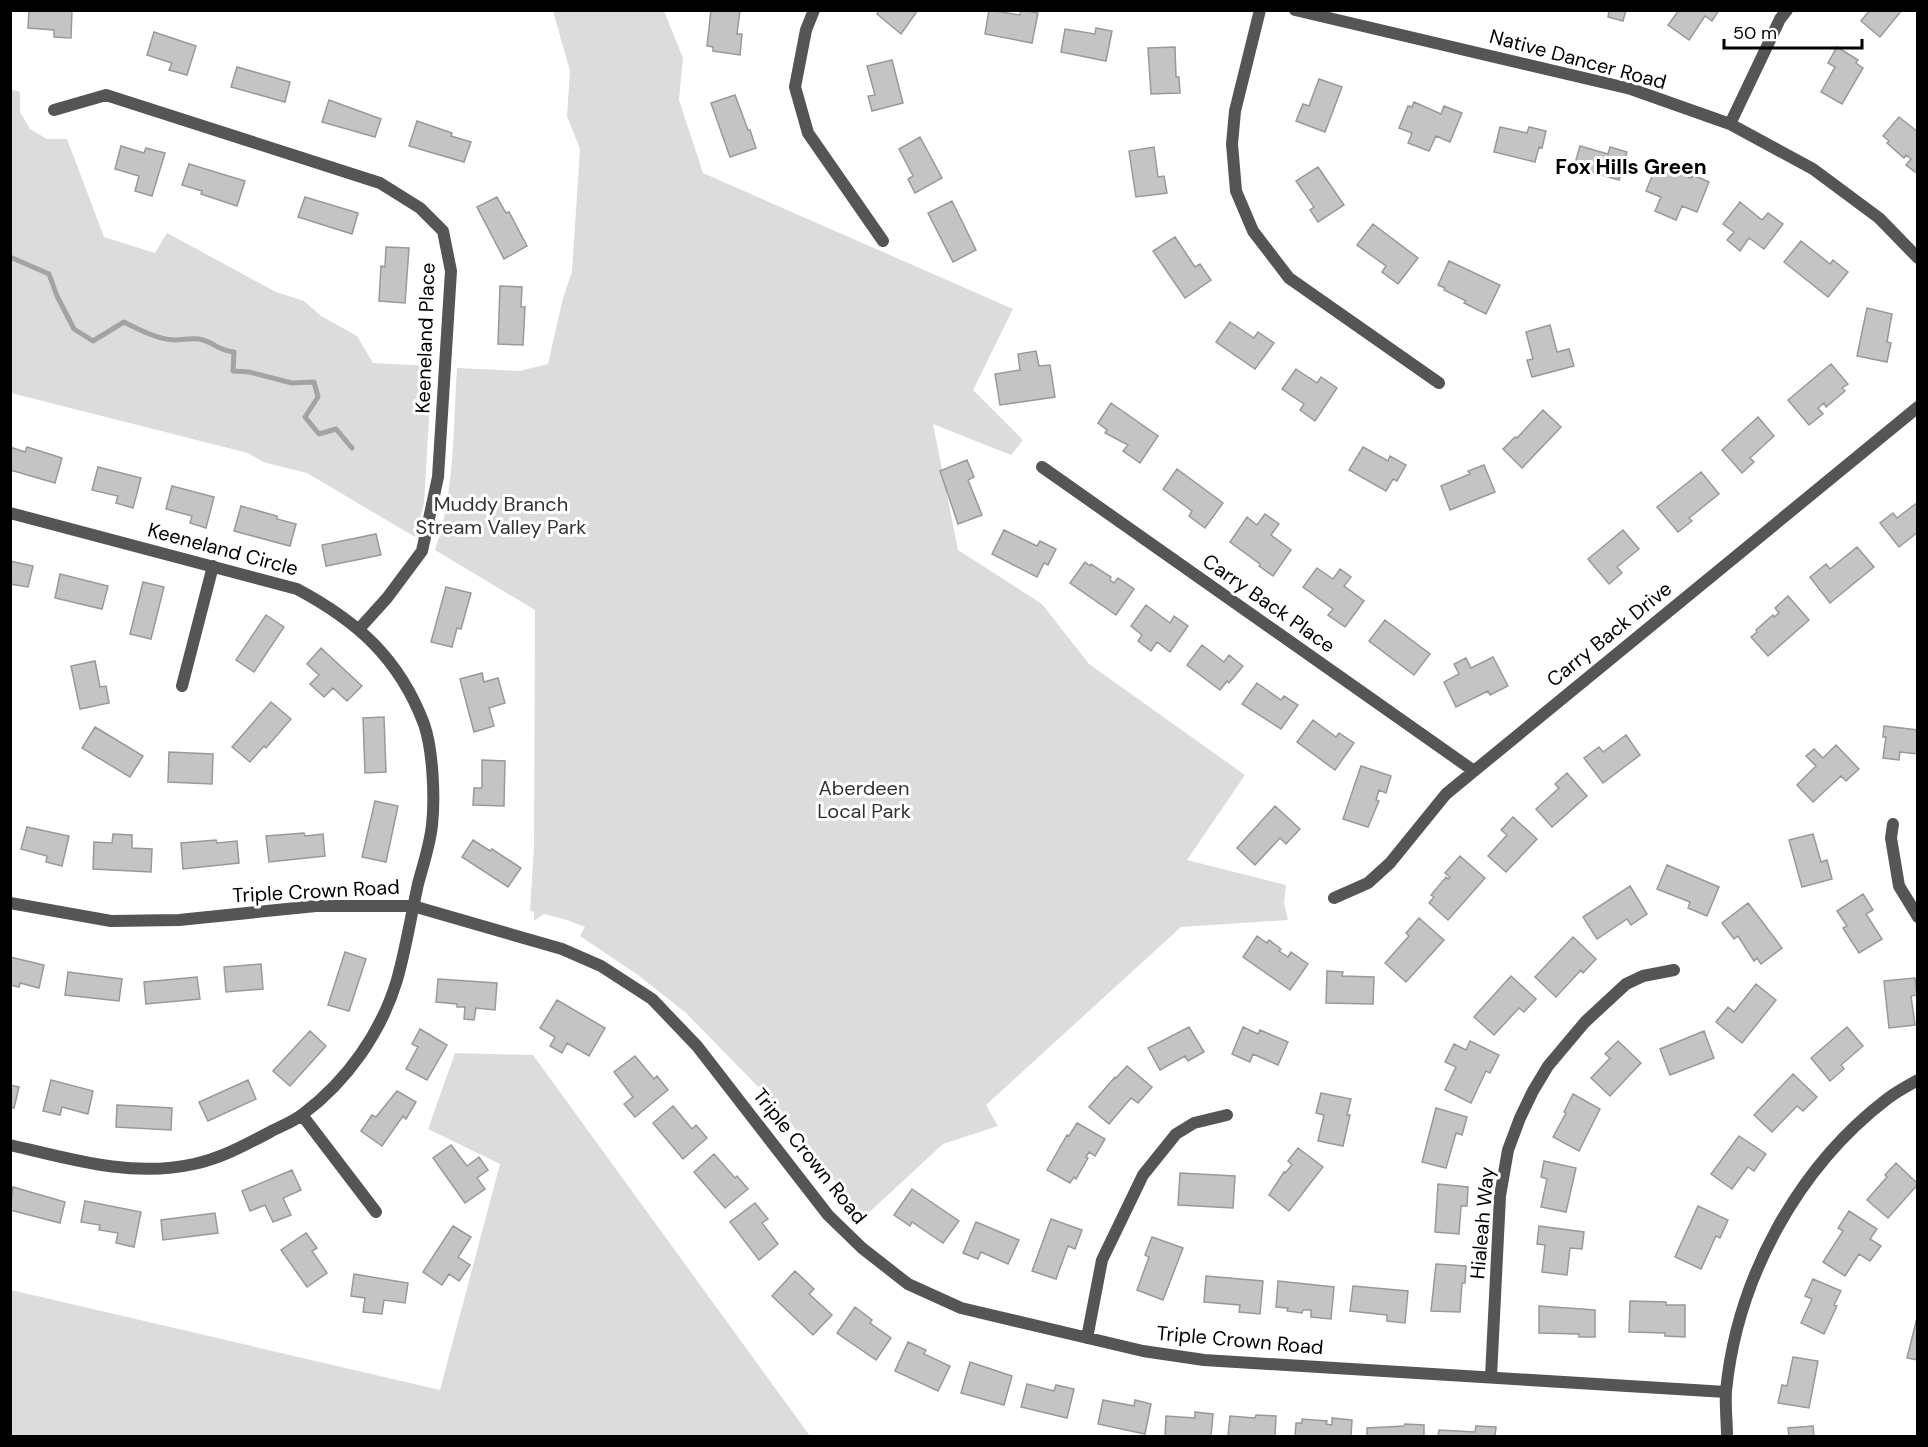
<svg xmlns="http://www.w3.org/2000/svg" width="1928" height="1447" viewBox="0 0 1928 1447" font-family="'DM Sans',sans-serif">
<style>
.green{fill:#dcdcdc}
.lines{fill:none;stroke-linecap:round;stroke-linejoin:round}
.stream{stroke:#a3a3a3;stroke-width:5}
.building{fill:#c4c4c4;stroke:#999;stroke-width:1.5}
.minor{stroke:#555;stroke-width:12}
.labels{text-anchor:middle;stroke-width:6;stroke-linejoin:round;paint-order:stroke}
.street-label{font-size:20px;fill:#000;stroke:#fff}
.park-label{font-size:20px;fill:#333;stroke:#fff}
.neighbourhood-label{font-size:21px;font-weight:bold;fill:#000;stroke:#fff}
</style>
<rect width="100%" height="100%" fill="#fff"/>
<path class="green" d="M553 11H664L683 58 679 100 703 173 1013 309 973 390 1023 440 1011 455 933 424 958 550 1042 604 1089 664 1245 775 1187 860 1286 885 1284 903 1288 920 1181 927 986 1105 998 1126 943 1144 863 1218 780 1109 686 1013 638 975 580 936 585 927 567 920 544 914 534 921V912L530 911 534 847 535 610 435 550C455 492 453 429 457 368L519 371 548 364 563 298 572 272 580 149 567 116 570 71Z
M10 89 20 92V112L30 129 47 139H67L104 237 155 253 167 233 276 292 304 301 321 316 357 336 373 363 432 366 424 504 415 537 307 473 263 462 248 453 11 393Z
M455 1053 533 1055 810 1436H11V1290L440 1390 500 1164 428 1129Z"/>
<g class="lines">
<path class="stream" d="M10 257 49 274 57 296 74 329 93 341 124 322C140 330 157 339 174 340 185 340 193 337 203 340 216 344 217 350 234 352L233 371 249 372 292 383 314 382 318 397 305 417 319 434 336 429 352 448"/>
</g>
<path class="building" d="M29 10H72L71 38 54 37V30L28 28Z
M711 10H740L737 34H742L740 55 713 51V47L707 46Z
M880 10H918L901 34 877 14Z
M989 10 1020 15 1021 10 1038 13 1032 43 985 34Z
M1605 10H1626L1623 21 1608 17 1609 12Z
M1679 10H1719L1712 21 1705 16 1689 40 1668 25Z
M1870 10H1902L1880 37 1861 21Z
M1096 28 1112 31 1106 61 1061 52 1065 29 1095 34Z
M154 32 196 46 187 75 169 70 172 63 147 55Z
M1175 47 1176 77H1179L1180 93 1151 94 1148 48Z
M1837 47 1858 60 1856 63 1863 68 1842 104 1821 92 1835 67 1828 63Z
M892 60 903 103 872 111 868 96 875 95 867 66Z
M237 67 290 82 285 102 231 87Z
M1319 79 1342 87 1325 132 1296 121 1303 104 1309 106Z
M735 95 748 130H750L756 148 730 157 711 103Z
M329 100 381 119 375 137 322 122Z
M1414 102 1441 114 1444 106 1462 113 1450 142 1436 136 1429 151 1408 143 1412 133 1399 128 1408 106 1412 107Z
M1899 117 1918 132V174L1906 165 1911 159 1906 155 1904 158 1887 143 1889 141 1883 136Z
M417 121 452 133 451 136 471 142 464 162 409 146Z
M1500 127 1527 133 1529 127 1546 131 1542 148 1539 147 1535 162 1494 152Z
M920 137 942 178 915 193 908 179 913 176 899 149Z
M121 146 144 153 146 148 165 153 152 196 135 191 139 176 115 169Z
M1580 146 1608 154 1610 147 1627 152 1619 180 1574 167Z
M1154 147 1158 177 1164 176 1167 193 1136 197 1129 151Z
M189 164 245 181 237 206 201 194 202 191 182 185Z
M1657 164 1691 178 1693 175 1709 182 1697 212 1682 206 1676 220 1655 211 1661 197 1646 191Z
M1318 167 1344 205 1318 222 1310 210 1314 207 1296 181Z
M305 197 358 213 352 234 298 217Z
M497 197 506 213 509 212 527 246 504 259 477 207Z
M952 201 976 250 953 262 928 213Z
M1740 202 1762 220 1768 213 1783 224 1764 249 1749 238 1740 251 1727 240 1734 232 1723 224Z
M1373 224 1418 258 1398 284 1382 272 1386 266 1357 245Z
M1175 237 1195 267 1200 264 1211 280 1185 298 1153 251Z
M1801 241 1830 264 1833 260 1848 272 1828 297 1784 262Z
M386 247 409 248 405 303 379 301 381 266 385 267Z
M1449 261 1500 285 1486 314 1464 303 1466 301 1444 290 1445 288 1438 285Z
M500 286 522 287 521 307H525L523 345 498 344Z
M1867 308 1892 314 1887 342 1891 343 1887 362 1857 356Z
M1230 322 1254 338 1258 332 1274 343 1255 369 1216 342Z
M1550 325 1557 352 1569 349 1574 366 1532 377 1527 360 1533 359 1526 332Z
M1036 351 1039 366 1050 365 1055 397 1000 405 995 374 1020 370 1018 354Z
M1831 364 1848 384 1842 388 1845 391 1826 407 1824 403 1818 408 1823 414 1809 425 1788 400Z
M1296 369 1317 383 1321 377 1337 388 1315 421 1300 410 1304 404 1282 389Z
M1111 403 1158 436 1140 463 1123 451 1128 445 1105 433 1107 430 1098 423Z
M1543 410 1561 427 1522 468 1503 449 1515 437 1517 438Z
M1758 417 1774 436 1750 458 1754 462 1742 473 1722 450Z
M10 447 25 452 27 447 62 458 55 483 10 470Z
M1363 447 1388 461 1390 456 1406 465 1397 481 1393 479 1386 491 1349 470Z
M967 460 974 477 968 480 982 515 958 524 940 471Z
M1484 465 1495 492 1450 510 1441 486 1470 474 1468 471Z
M98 467 141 478 133 508 116 503 118 496 92 490Z
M1177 469 1223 503 1205 528 1189 516 1192 511 1163 489Z
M1701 472 1719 494 1689 518 1692 521 1678 532 1657 507Z
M172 486 214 497 206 528 190 523 192 516 166 509Z
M1918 502V532L1899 547 1880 523 1893 513 1897 518Z
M241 506 277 516V519L296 524 290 546 234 531Z
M1265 514 1279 524 1271 535 1291 550 1273 576 1259 566 1260 564 1230 542 1247 517 1257 525Z
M1004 530 1037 546 1040 541 1056 549 1048 565 1044 563 1037 577 992 554Z
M1623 530 1639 549 1617 567 1622 573 1609 584 1588 559Z
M376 534 381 555 326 566 322 545Z
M1857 547 1874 567 1830 603 1810 577 1826 564 1830 569Z
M10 561 33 566 28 587 10 584Z
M1085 562 1090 566 1091 564 1111 577 1110 580 1114 583 1118 578 1134 589 1116 615 1070 583Z
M1317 568 1333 579 1340 569 1351 577 1344 586 1364 601 1345 627 1328 615 1333 609 1303 587Z
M60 574 108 586 102 609 55 598Z
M143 582 164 587 151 639 130 634Z
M446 587 471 593 461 629 457 628 452 647 431 642Z
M1788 596 1809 620 1768 656 1751 637 1757 632 1756 630 1773 615 1774 617 1779 613 1775 608Z
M1146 605 1170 623 1174 616 1188 626 1170 652 1157 642 1151 651 1138 641 1142 635 1131 626Z
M266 615 284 627 254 672 236 660Z
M1385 620 1430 654 1414 675 1369 641Z
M1202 645 1224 662 1229 655 1243 666 1229 683 1227 681 1220 690 1187 665Z
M321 648 362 686 347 701 333 688 324 697 310 684 319 675 307 664Z
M1493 657 1508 686 1490 695 1488 691 1456 707 1444 682 1459 674 1454 664 1466 658 1471 668Z
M95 661 100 687 106 686 109 703 80 709 71 666Z
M482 673 484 682 498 678 505 703 489 708 494 726 474 732 460 679Z
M1257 683 1281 700 1284 696 1298 705 1281 729 1242 704Z
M271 702 291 719 266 748 264 746 250 762 232 747Z
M384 717 386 772 365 773 363 718Z
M1313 720 1336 737 1339 733 1354 743 1335 770 1297 742Z
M1884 726 1918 730V754L1900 752 1899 760 1883 758 1886 737H1883Z
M95 727 143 756 130 777 82 748Z
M1626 735 1640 755 1603 783 1584 758 1599 747 1603 752Z
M1836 745 1859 769 1846 781 1841 776 1813 802 1797 785 1816 766 1806 756 1814 749 1823 758Z
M169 752 213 754 212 784 168 782Z
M482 760 505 761 504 806 473 805 474 788H482Z
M1361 766 1391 776 1386 793 1379 790 1376 800 1379 801 1368 827 1343 819Z
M1567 773 1587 796 1552 827 1536 809 1559 788 1555 784Z
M375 801 398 806 386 862 362 857Z
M1275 806 1300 829 1286 844 1280 838 1255 865 1237 848Z
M1513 817 1537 839 1506 872 1488 856 1507 835 1501 830Z
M27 827 69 836 62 866 46 862 47 856 21 849Z
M304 833 305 836 323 834 325 856 269 862 266 836Z
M113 834 132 835V848L152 849 151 872 93 869 94 842 112 843Z
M1813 834 1821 862 1827 860 1832 879 1802 887 1789 840Z
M216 840 217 843 237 841 239 863 183 869 181 843Z
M473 840 490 851 492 849 521 868 508 887 462 857Z
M1460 856 1485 878 1448 920 1429 903 1434 897 1431 895 1446 877 1448 879 1450 877 1445 873Z
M1667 865 1719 887 1707 916 1688 908 1690 902 1657 889Z
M1630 886 1647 914 1631 925 1627 919 1597 939 1583 917Z
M1863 894 1873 910 1866 914 1882 939 1859 953 1843 928 1847 926 1837 911Z
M1748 903 1782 948 1761 964 1757 958 1754 961 1738 936 1734 939 1722 923Z
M1419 918 1444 940 1406 982 1385 963 1409 936 1406 933Z
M1257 936 1267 943 1269 940 1281 949 1279 951 1288 957 1291 952 1308 964 1290 990 1243 957Z
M1573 937 1596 959 1583 973 1581 970 1556 997 1535 977Z
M345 952 366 959 349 1011 328 1005Z
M10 957 44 965 39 988 20 983 19 987 10 985Z
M261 964 263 989 226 992 224 967Z
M1327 971 1343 972 1342 976 1374 977 1373 1004 1326 1003Z
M68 972 122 979 119 1001 65 995Z
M1511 976 1536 999 1524 1012 1519 1008 1494 1035 1474 1017Z
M197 977 200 999 146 1004 144 982Z
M1915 978 1917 995 1911 996 1915 1025 1889 1028 1884 981Z
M438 979 497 983 495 1010 476 1008 474 1020 464 1019 465 1007H457V1004L436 1002Z
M1756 984 1776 1000 1742 1043 1716 1022 1728 1007 1734 1012Z
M557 1000 605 1028 589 1056 567 1043 562 1053 550 1046 555 1037 540 1028Z
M1189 1027 1204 1052 1188 1061 1185 1056 1160 1070 1148 1048Z
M1243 1027 1258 1034 1260 1030 1288 1042 1278 1065 1253 1054 1250 1062 1232 1054Z
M1847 1027 1863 1046 1841 1065 1844 1069 1830 1081 1811 1058Z
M420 1029 447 1045 427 1080 406 1069 418 1047 412 1044Z
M310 1031 326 1046 290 1086 273 1071Z
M1704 1031 1714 1058 1670 1075 1660 1049Z
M1470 1041 1499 1055 1490 1073 1486 1071 1471 1103 1445 1090 1456 1067 1445 1062 1454 1044 1466 1050Z
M1618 1041 1641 1063 1610 1096 1591 1078 1610 1058 1605 1054Z
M635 1056 654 1079 657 1076 668 1090 635 1117 624 1104 633 1097 614 1072Z
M1127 1066 1152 1087 1138 1103 1131 1098 1109 1124 1089 1107 1115 1077 1116 1078Z
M1793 1074 1817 1097 1803 1111 1797 1106 1772 1132 1754 1115Z
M51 1080 93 1091 88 1114 62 1107 60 1115 43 1111Z
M248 1080 256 1099 208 1121 199 1102Z
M10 1085 19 1087 14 1108H10Z
M397 1091 416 1102 406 1119 403 1116 382 1146 361 1131 372 1115 376 1117Z
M1321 1093 1351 1099 1347 1115H1350L1343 1146 1318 1141 1324 1115 1316 1113Z
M1573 1094 1600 1109 1579 1151 1553 1137 1566 1113 1564 1112Z
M117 1105 172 1108 171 1130 116 1127Z
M673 1106 692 1129 696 1125 707 1138 683 1159 653 1123Z
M1436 1108 1467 1117 1462 1135 1456 1133 1446 1168 1422 1162Z
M1077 1123 1105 1139 1095 1156 1089 1152 1086 1157 1088 1158 1076 1179 1074 1177 1070 1183 1047 1170 1067 1135 1069 1136Z
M1739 1136 1766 1154 1754 1171 1748 1167 1732 1189 1711 1174Z
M451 1145 467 1166 479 1157 488 1170 477 1178 485 1189 465 1203 433 1158Z
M1298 1148 1323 1167 1289 1211 1269 1195 1284 1172 1285 1173 1292 1165 1288 1161Z
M714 1154 735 1178 737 1176 748 1189 725 1208 694 1172Z
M1544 1161 1576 1168 1566 1212 1541 1207 1547 1179 1541 1177Z
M1896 1163 1918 1184 1888 1218 1867 1200 1887 1177 1885 1175Z
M292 1170 301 1190 283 1198 291 1215 273 1222 265 1205 250 1211 242 1191Z
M1180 1173 1235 1176 1233 1208 1178 1205Z
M1438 1184 1468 1187 1467 1206H1461L1459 1234 1435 1232Z
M13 1187 65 1202 60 1223 10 1210Z
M912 1189 959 1221 943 1243 912 1222 910 1226 894 1215Z
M85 1201 141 1212 134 1247 116 1243 118 1233 99 1230 100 1225 81 1222Z
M755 1203 768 1219 762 1223 778 1244 759 1260 730 1222Z
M1698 1206 1728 1220 1720 1238 1716 1236 1701 1269 1675 1257Z
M1849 1211 1877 1229 1870 1239 1881 1246 1870 1261 1859 1254 1845 1276 1823 1262 1843 1231 1838 1228Z
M215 1213 218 1233 163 1240 161 1220Z
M1051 1219 1082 1230 1075 1249 1068 1246 1056 1279 1032 1271Z
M976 1222 1019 1240 1008 1264 981 1252 978 1259 963 1253Z
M453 1226 471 1237 458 1257 470 1265 459 1281 449 1274 442 1285 423 1272Z
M1539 1226 1584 1232 1582 1249 1570 1248 1567 1275 1542 1272 1545 1245 1537 1244Z
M306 1233 317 1248 312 1251 327 1273 307 1287 281 1250Z
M1152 1237 1183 1248 1163 1300 1137 1290 1149 1257 1145 1255Z
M1436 1264 1466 1266 1465 1283H1462L1460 1312 1431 1311Z
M795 1271 814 1289 809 1294 832 1315 813 1335 772 1296Z
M354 1274 408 1283 405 1303 384 1300 382 1314 363 1312 365 1298 351 1296Z
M1206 1276 1263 1281 1260 1314 1239 1312 1240 1305 1204 1302Z
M1813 1279 1841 1291 1834 1305 1837 1306 1824 1334 1801 1323 1812 1299 1805 1296Z
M1278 1281 1334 1287 1331 1319 1311 1317V1310H1303L1302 1313 1287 1311 1288 1308 1276 1307Z
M1353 1286 1408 1291 1405 1323 1387 1321V1315L1350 1311Z
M1630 1301 1666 1302V1305H1685V1337L1665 1336V1333L1629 1332Z
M1539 1306 1595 1310V1337H1579V1334L1539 1333Z
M855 1307 872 1320 870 1323 891 1338 876 1360 837 1333Z
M1918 1314V1360L1907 1358Z
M908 1342 926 1350 924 1354 950 1366 938 1391 895 1371Z
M1793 1357 1818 1361 1809 1408 1778 1403 1782 1385 1787 1386Z
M970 1362 1012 1376 1004 1405 961 1393Z
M1027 1384 1054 1391 1056 1385 1074 1389 1067 1418 1021 1407Z
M1103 1400 1134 1406 1135 1400 1151 1404 1145 1434 1098 1424Z
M1195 1412 1213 1414 1211 1436H1165L1166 1416 1195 1418Z
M1256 1415 1276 1416 1275 1436H1228L1230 1416 1255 1418Z
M1332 1418 1352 1420 1351 1436H1295L1296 1423H1302V1419L1327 1421 1326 1424 1332 1425Z
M1405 1424 1424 1425V1436H1367V1428L1404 1426Z
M1476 1426 1496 1427 1495 1436H1438L1439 1430 1475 1432Z
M1813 1426 1814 1436H1789L1788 1428Z"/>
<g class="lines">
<path class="minor" d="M814 10 806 30 795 87 808 133 883 241
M1260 10 1235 111 1232 144 1236 191 1253 231 1289 278 1439 383
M1295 10 1631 89 1730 124 1813 169 1879 218 1918 258
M54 110 106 95 380 183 420 208 443 231 451 271 438 477 422 551 387 598 359 629
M1730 124 1780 19 1787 10
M1042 467 1474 771
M10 513 297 589C357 621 399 658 424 724 433 750 435 798 432 825 430 845 423 865 418 884 411 916 406 948 397 980 381 1033 347 1081 303 1114 293 1122 281 1126 270 1132 245 1145 222 1158 194 1164 132 1178 70 1159 10 1145
M182 686 213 566
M1893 824 1891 838 1899 886 1918 917
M1334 898 1368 883 1390 863 1446 794 1918 407
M10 903 111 921 179 920 316 906H413L562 949 601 966 652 999 697 1046 828 1215 862 1248 908 1284 961 1308 1143 1351 1204 1360 1726 1392
M302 1115 376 1212
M1087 1338 1102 1260 1143 1175 1176 1134 1194 1123 1227 1115
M1491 1377 1500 1196 1508 1150 1520 1118 1533 1091 1548 1066 1585 1022 1626 984 1643 976 1674 970
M1727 1436C1727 1422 1725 1406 1726 1391 1737 1279 1797 1168 1887 1099 1896 1092 1907 1086 1918 1080"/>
</g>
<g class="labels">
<g class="street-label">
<text transform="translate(1578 59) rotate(15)" y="7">Native Dancer Road</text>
<text transform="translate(425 338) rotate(-88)" y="7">Keeneland Place</text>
<text transform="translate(223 549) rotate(15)" y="7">Keeneland Circle</text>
<text transform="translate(1269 603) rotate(35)" y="7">Carry Back Place</text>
<text transform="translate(1609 634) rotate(-39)" y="7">Carry Back Drive</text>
<text transform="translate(316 891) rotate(-3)" y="7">Triple Crown Road</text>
<text transform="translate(810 1156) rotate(51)" y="7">Triple Crown Road</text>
<text transform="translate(1482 1223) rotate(-85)" y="7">Hialeah Way</text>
<text transform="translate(1240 1340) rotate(5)" y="7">Triple Crown Road</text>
</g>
<g class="park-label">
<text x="501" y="511">Muddy Branch<tspan x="501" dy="23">Stream Valley Park</tspan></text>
<text x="864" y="795">Aberdeen<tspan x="864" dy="23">Local Park</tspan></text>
</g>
<g class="neighbourhood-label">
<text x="1631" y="174">Fox Hills Green</text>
</g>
</g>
<rect width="1928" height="1447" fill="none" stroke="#000000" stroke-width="24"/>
<path d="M1724 39v9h138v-9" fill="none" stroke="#000000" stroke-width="3"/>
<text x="1733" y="39" font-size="18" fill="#000000" stroke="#ffffff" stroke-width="4.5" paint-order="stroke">50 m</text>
</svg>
